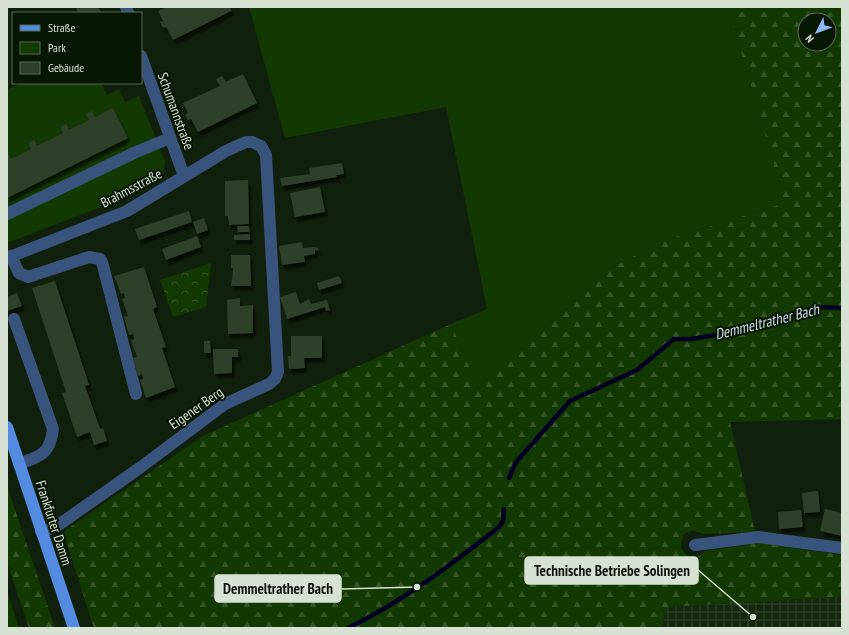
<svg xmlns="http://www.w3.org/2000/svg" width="849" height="635" viewBox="0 0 849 635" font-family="'PT Sans Narrow',sans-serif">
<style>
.industrial{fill:url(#industrial-grid)}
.green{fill:#133903}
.forest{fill:url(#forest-firs);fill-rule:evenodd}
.park{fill:url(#park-crowns)}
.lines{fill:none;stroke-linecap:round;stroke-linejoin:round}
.stream{stroke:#000024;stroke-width:4.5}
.building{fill:#2f3f2a;filter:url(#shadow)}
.minor{stroke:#39547c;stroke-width:12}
.major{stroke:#538be0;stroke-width:12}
.labels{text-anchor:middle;stroke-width:4;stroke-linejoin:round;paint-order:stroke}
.street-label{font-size:14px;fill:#d7e2d4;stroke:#081604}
.water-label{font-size:15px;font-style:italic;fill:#d2deef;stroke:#081604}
.leader{fill:none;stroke:#d7e2d4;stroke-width:1.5}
.callout-dot{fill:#d7e2d4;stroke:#081604;stroke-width:1.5}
.callout{fill:#d7e2d4;stroke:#d7e2d4;stroke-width:1.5}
.callout-label{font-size:15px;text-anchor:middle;font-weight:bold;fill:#111}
</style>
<defs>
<pattern id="industrial-grid" width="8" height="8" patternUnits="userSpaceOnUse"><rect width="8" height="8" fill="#14280e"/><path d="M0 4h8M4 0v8" fill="none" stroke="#354730"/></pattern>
<pattern id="forest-firs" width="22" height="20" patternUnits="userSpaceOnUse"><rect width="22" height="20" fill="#133903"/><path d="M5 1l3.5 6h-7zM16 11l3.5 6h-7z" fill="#355527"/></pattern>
<pattern id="park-crowns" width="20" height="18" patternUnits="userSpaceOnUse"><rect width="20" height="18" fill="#133903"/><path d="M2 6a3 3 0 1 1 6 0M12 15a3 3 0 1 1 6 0" fill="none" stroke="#355527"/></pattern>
<filter id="shadow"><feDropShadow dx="2.5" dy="4.5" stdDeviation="1" flood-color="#0009"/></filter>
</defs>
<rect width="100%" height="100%" fill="#11200c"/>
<path class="industrial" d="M842 597V628H661L667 607Z"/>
<path class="green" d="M249 7H728L785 203 666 240 613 267 478 387 451 324 487 309 446 107 285 138Z
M21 83H101L107 95 119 89 125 102 139 96 165 161 163 174 117 201 7 243V90Z
M7 591 19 628H7Z"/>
<path class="forest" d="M728 7H842V419L730 422 755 532 703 534C696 530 690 530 683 535L681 547C685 558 697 561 705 551L760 543 842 555V597L667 607 661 628H94L63 532 203 436 451 324 478 387 613 267 666 240 785 203ZM805 20H829V44H805Z
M7 486 55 628H29L7 562Z"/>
<path class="park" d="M211 263 206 307 173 317 160 280Z"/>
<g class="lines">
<path class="stream" d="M509 478 516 462 570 401 637 370 674 339H691L746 330 818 307 842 308
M348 628C402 602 452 564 499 527L503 521 504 509"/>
</g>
<path class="building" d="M76 7H98L102 13H78Z
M167 7H230L231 11 173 40 166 27 163 28 160 22 163 21 158 11Z
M243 74 257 103 198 132 191 119 188 121 185 115 188 113 183 103 220 86 216 79 222 76 226 82Z
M113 108 128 138 7 198V152L11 159 31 149 28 143 34 140 37 146 63 133 60 127 66 124 69 130 89 120 86 114 92 111 95 117Z
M342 163 344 174 336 175 337 177 282 186 280 178 310 174 309 168Z
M248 180 249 224 229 225 228 216H225V181Z
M320 187 325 212 295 217 290 193Z
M189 211 192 222 139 240 135 229Z
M204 218 208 230 197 234 193 222Z
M237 226H249L250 232H238Z
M250 234V240H234V235Z
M197 236 201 247 166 260 162 249Z
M302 242 303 248 314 247 318 248 319 250H315V254L304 256 305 262 282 265 279 246Z
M231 255H250L251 286H231L233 271V268H231Z
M144 267 157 307 153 309 166 347 162 348 175 387 146 398 140 380 143 379 142 374 138 376 133 358 137 357 131 340 134 339 133 334 129 335 124 317 128 316 122 299 125 298 124 293 121 294 114 276Z
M339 276 342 283 319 290 317 283Z
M55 281 89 385 85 386 89 397 100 429 103 428 107 441 94 445 90 432 77 437 62 393 66 392 32 288Z
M296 292 300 304 309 299 311 304 327 300 330 310 326 311 325 307 287 319 280 297Z
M17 293 22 306 7 311V297Z
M240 298V306L253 305V333L228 334 227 300Z
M291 336H322V358H304L305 368 289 369 288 356H291Z
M204 341H210L211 353H204Z
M213 349H238V357H232V373L214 374Z
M818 491 820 512 804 513 802 493Z
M825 509 842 513V536L820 531Z
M801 510 803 527 779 529 778 512Z"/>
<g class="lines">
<path class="minor" d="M126 7 128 13
M141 56 184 176
M7 214 136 152 170 138
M11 256 19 273 28 277 89 257 100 259 102 262 136 394
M7 258 127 211 226 151 246 142H252L261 146 266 155 278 372 275 379 269 384 225 404 141 467 57 526 41 532
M14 319 53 429C50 454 41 456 19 464
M695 545 758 537 842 548"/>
<path class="major" d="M7 427 74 628"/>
</g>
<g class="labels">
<g class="street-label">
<text transform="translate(176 111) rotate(70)" y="5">Schumannstraße</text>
<text transform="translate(131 188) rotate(-28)" y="5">Brahmsstraße</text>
<text transform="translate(196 408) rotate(-35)" y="5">Eigener Berg</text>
<text transform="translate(54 523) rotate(72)" y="5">Frankfurter Damm</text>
</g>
<g class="water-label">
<text transform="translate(767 322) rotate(-14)" y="5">Demmeltrather Bach</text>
</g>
</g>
<path class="leader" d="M753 617L698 570M417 587L341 589"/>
<g class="callout-dot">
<circle cx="753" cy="617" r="4"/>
<circle cx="417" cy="587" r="4"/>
</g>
<g class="callout">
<rect x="525" y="557" width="173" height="27" rx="4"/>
<rect x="215" y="575" width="126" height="27" rx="4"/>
</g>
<g class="callout-label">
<text x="612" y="576">Technische Betriebe Solingen</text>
<text x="278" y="594">Demmeltrather Bach</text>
</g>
<rect width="849" height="635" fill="none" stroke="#d7e2d4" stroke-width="16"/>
<rect x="12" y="12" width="130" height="72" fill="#081604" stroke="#5b6857"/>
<rect x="20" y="25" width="20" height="6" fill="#538be0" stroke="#5b6857"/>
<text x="48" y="32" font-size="12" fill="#d7e2d4">Straße</text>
<rect x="20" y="42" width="20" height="12" fill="#133903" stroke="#5b6857"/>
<text x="48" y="52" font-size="12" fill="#d7e2d4">Park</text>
<rect x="20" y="62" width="20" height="12" fill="#2f3f2a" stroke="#5b6857"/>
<text x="48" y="72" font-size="12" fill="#d7e2d4">Gebäude</text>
<g transform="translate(817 32) rotate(228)"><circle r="19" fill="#081604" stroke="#5b6857"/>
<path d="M0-3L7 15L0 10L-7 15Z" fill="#8db9fc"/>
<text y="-6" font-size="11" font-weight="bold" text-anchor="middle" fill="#d7e2d4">N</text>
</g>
</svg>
